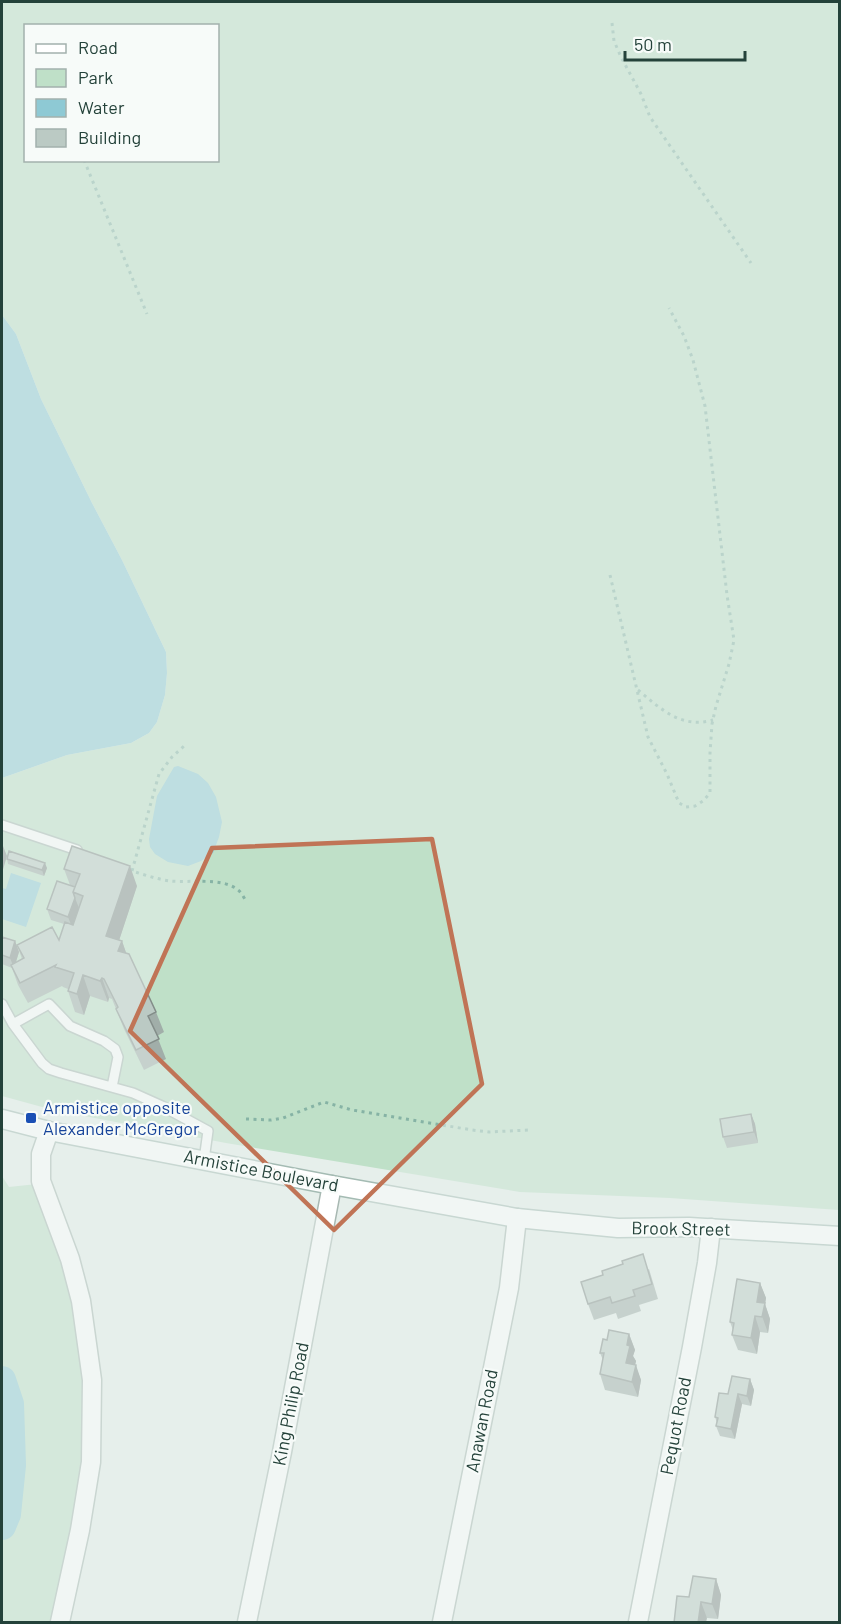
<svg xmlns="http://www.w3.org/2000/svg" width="841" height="1624" viewBox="0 0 841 1624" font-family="Barlow,sans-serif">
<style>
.green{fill:#bfe0c8;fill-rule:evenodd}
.water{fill:#8ec9d4}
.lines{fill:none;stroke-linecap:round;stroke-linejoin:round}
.river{stroke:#8ec9d4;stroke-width:28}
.service-casing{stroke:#a8b8b2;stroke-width:12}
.minor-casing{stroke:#a8b8b2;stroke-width:21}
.secondary-casing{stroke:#a4bbb3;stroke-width:21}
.path{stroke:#86b3a5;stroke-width:3;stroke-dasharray:3 4.5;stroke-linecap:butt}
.service{stroke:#fff;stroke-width:9}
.minor{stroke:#fff;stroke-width:18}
.secondary{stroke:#fff;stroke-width:18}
.wall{fill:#a1aea9}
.shaded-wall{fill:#838d89}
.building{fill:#bbcac4;stroke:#838d89;stroke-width:1.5}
.marked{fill:none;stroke:#c07456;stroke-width:4.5;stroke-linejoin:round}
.transit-dot{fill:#1a4fb4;stroke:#f7fbf9;stroke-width:2}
.labels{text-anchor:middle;stroke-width:4.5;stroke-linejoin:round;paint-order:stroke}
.transit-label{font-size:18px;fill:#164399;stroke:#f7fbf9;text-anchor:start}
.street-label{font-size:18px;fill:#24423a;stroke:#f7fbf9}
</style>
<rect width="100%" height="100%" fill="#e6efeb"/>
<path class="green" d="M2 2H839V1210L670 1198 520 1192 226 1143 53 1110 2 1096V778L67 755 131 743 149 733 157 722 165 695 167 673 166 652 122 560 92 503 41 399 16 334 2 315ZM26 26H218V160H26Z
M2 1176 9 1187 37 1184 66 1247 93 1421 62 1622H2Z"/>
<path class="water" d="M2 315 16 334 41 399 92 503 122 560 166 652 167 673 165 695 157 722 149 733 131 743 67 755 2 778Z
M178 766 198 774 208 783 216 797 222 822 219 837 213 853 201 861 188 866 168 862 155 854 150 847 149 839 157 796 174 767Z
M11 873 41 883 26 927 2 919V888L6 889Z"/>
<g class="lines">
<path class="river" d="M2 1380 10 1404 12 1465 7 1514 2 1526"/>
<g class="service-casing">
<path id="service" d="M2 825 77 850
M2 1004 13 1024 42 1063 49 1069 61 1073 133 1093 162 1106 208 1131 204 1160
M13 1024 49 1004 70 1026 104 1041 115 1049 118 1057 112 1087"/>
</g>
<g class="minor-casing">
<path id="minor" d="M49 1131 41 1154V1181L70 1259 81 1301 92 1380 91 1462 80 1530 60 1622
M247 1622 282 1452 332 1185
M442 1622 509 1288 517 1218
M638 1622 692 1347 707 1263 711 1228"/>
</g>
<g class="secondary-casing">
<path id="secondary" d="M2 1119 49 1131 332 1185 517 1218 618 1228 689 1227 840 1236"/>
</g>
<path class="path" d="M612 23 614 41 621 57 641 94 650 117 751 263
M84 160 147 314
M610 575 648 737 667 774 679 803 686 807 695 806 703 801 710 793V753L712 724 716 706 729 664 734 640 727 595 705 406 693 360 684 336 669 308
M638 690C661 709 681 729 713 720
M129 870C142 874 156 879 170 881 189 883 223 877 238 890 242 893 244 898 246 901
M132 871 159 774 172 757 184 746
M246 1119 271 1120 283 1118 324 1102 352 1110 472 1130 489 1132 529 1130"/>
<use href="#service" class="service"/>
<use href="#minor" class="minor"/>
<use href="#secondary" class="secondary"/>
</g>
<path class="wall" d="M7 859 47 868 44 876 8 864Z
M64 869 137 886 119 940 122 941 126 953 156 1012 164 1032 157 1036 166 1059 144 1070 124 1029 112 999 109 998 108 1002 90 996 84 1015 75 1012 68 991V989L63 987 62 986 28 1003 18 985 12 968 2 964V937L15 941 19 952 16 962 22 959 17 945 59 940 64 924 51 920 47 909 70 885Z
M751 1114 755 1124 758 1143 727 1148 723 1137Z
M649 1269 658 1299 639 1305 641 1311 618 1319 616 1313 594 1320 588 1304Z
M760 1283 766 1298 765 1304 770 1319 768 1333 760 1332 757 1354 738 1350 732 1335 733 1330 730 1322Z
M629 1334 635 1350 633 1356 636 1361 635 1365 641 1380 638 1397 605 1390 600 1374 603 1360 600 1353 607 1340Z
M750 1379 754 1390 751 1406 742 1404 735 1439 720 1436 716 1426 717 1423 715 1417 728 1394Z
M716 1579 721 1595 718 1619 707 1618 689 1597Z"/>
<path class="shaded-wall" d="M3 846 7 856 2 873V851Z
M45 863 47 868 44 876 42 870Z
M130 866 137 886 114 956 106 936Z
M75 898 79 908 72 927 68 917Z
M15 941 19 952 14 968 10 958Z
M122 941 129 961 118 951Z
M83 975 90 996 84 1015 77 994Z
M102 978 109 998 108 1002 100 981Z
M751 1114 755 1124 758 1143 754 1132Z
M760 1283 766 1298 765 1304 770 1319 768 1333 757 1302Z
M755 1316 760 1332 757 1354 751 1338Z
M629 1334 635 1350 633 1356 636 1361 632 1378 626 1363 627 1345Z
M636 1365 641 1380 638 1397 632 1382Z
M750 1379 754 1390 751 1406 747 1396Z
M738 1394 742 1404 735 1439 731 1429Z
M716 1579 721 1595 718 1619 712 1604Z
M701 1602 707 1618 706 1623H698Z"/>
<path class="building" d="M72 846 130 866 106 936 122 941 118 951 129 954 156 1012 148 1016 159 1039 136 1050 116 1009 118 1007 104 979 102 978 100 981 83 975 77 994 68 991 74 973 55 967 56 965 20 983 11 965 24 958 17 945 52 927 59 940 65 922 73 925 83 896 73 892 80 874 64 869Z
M9 851 45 863 42 870 7 859Z
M57 881 75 887 73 892 75 898 68 917 47 909Z
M2 937 15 941 10 958 2 955Z
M751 1114 754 1132 723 1137 720 1119Z
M643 1254 652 1284 633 1290 635 1296 612 1303 610 1297 588 1304 581 1282 603 1275 602 1271 623 1264 622 1261Z
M737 1279 760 1283 757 1302 765 1303 762 1317 755 1316 751 1338 732 1335 734 1323 730 1322Z
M609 1330 629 1334 627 1345 630 1346 626 1363 636 1365 632 1382 600 1374 604 1353H600L603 1339 607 1340Z
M732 1376 750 1379 747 1396 738 1394 731 1429 716 1426 718 1418 715 1417 719 1393 728 1394Z
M693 1576 716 1579 712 1604 701 1602 698 1623H674L677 1596 689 1597Z"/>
<path d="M0 0H841V1624H0ZM432 839 482 1084 334 1230 130 1031 212 848Z" fill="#e6efeb" fill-opacity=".55" fill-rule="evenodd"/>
<path class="marked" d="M432 839 482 1084 334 1230 130 1031 212 848Z"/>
<rect class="transit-dot" x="25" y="1112" width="12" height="12" rx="3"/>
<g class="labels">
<g class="transit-label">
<text x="43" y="1114">Armistice opposite<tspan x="43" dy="21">Alexander McGregor</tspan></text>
</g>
<g class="street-label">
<text transform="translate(261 1171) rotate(11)" y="6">Armistice Boulevard</text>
<text transform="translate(681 1229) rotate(1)" y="6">Brook Street</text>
<text transform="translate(291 1404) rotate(-79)" y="6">King Philip Road</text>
<text transform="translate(482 1421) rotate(-79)" y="6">Anawan Road</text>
<text transform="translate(676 1426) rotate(-79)" y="6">Pequot Road</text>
</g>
</g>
<rect width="841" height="1624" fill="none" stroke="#24423a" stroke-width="6"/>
<rect x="24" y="24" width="195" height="138" fill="#f7fbf9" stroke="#a3b1ad" stroke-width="1.5"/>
<rect x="36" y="44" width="30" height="9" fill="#ffffff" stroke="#a3b1ad" stroke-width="1.5"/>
<text x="78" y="54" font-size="18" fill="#24423a">Road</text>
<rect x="36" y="69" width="30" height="18" fill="#bfe0c8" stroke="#a3b1ad" stroke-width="1.5"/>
<text x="78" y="84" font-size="18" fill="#24423a">Park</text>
<rect x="36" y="99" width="30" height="18" fill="#8ec9d4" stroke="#a3b1ad" stroke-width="1.5"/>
<text x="78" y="114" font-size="18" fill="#24423a">Water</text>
<rect x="36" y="129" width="30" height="18" fill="#bbcac4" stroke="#a3b1ad" stroke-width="1.5"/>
<text x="78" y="144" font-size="18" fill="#24423a">Building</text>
<path d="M625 51v9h120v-9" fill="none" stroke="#24423a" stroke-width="3"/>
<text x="634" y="51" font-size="18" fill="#24423a" stroke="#f7fbf9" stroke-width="4.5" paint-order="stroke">50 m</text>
</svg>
